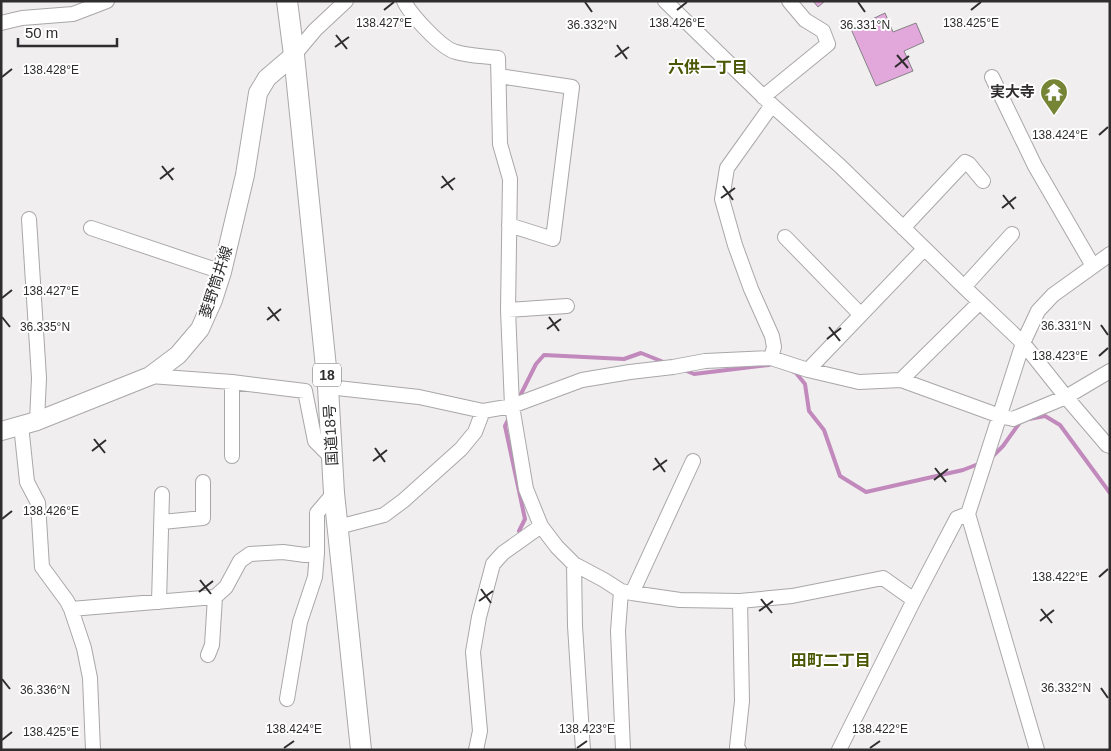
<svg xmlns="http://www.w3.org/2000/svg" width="1111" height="751" viewBox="0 0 1111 751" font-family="Helvetica,'Noto Sans JP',sans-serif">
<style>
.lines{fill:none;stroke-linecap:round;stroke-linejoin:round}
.stream{stroke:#c189bc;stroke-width:4}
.building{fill:#e2a8dc;stroke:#848284}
.minor-casing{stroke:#a9a7a9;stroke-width:16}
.major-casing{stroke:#a9a7a9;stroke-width:20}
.highway-casing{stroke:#a9a7a9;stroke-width:22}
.minor{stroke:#fff;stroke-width:14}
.major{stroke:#fff;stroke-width:18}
.highway{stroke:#fff;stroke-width:20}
.ticks{fill:none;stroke:#2f2d2e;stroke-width:2}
.labels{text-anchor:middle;stroke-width:4;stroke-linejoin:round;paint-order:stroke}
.shield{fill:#fff;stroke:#6d6c6d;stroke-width:1}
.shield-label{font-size:14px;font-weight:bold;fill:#2f2d2e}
.poi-label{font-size:15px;font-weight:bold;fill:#2f2d2e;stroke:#fff;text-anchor:end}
.street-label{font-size:15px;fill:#2f2d2e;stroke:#fff}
.neighbourhood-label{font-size:16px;font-weight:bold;fill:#4a5704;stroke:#fff}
.ticks-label{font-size:12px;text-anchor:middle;fill:#2f2d2e;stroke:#fff;stroke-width:4;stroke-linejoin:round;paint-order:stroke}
</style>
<rect width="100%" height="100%" fill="#f1eef0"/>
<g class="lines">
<path class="stream" d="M682 369 694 374 769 365
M792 371 796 373 805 384 809 411 824 430 840 476 866 492 963 470 981 463
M518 400 536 364 544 355 624 359 641 353 666 363
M509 418 505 426 525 519 519 531
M1029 419 1045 416 1060 425 1110 493
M992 457 1003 446 1021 421H1022"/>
</g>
<path class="building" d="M813 1H825L818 7Z
M885 13 893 32 916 23 924 42 904 51 913 71 876 86 851 29Z"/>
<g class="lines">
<g class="minor-casing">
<path id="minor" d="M404 1C410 14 442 49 456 52 469 56 485 56 498 58L500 144 510 179 508 310 512 406 526 489 541 526 557 547 574 564 604 580 621 591 632 593 680 600 740 601 792 596 883 578 914 600
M665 1 772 105 840 166 964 287 1023 343 1066 397 1107 445 1110 446
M1 23 22 18 73 14 107 1
M294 55 315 30 346 1
M499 76 572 87 553 239 509 225
M992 77 1035 166 1093 266
M763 97 828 44 823 31 805 20 789 1
M29 219 39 378 37 421
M91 228 222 272
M903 228 965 162 969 164 983 181
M785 237 860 314
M964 287 1012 234
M508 310 567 306
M771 358 774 347 772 336 751 289 735 245 722 199 727 168 772 105
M808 370 924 249
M150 376 232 382 305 391 315 441 332 458
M901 380 980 302
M232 382V456
M328 387 419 397 483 411 512 406 582 380 630 372 673 367 705 361 771 358 808 370 859 382 901 380 1000 416 1013 419 1066 397 1110 371
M21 425 27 482 38 503 42 567 67 601 71 609 84 648 90 678 93 750
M162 522 203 518V482
M338 527 384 515 403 501 461 449 475 432 483 411
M574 564 575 626 583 750
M621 591 618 631 623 750
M632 593 693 461
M159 602 162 494
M71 609 215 597 226 587 240 561 250 554 283 552 305 555 317 553V513L334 493
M208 655 212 645 215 597
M287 699 300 622 315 577 317 553
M476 750 480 731 473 652 479 617 493 564 503 553 541 526
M739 750 737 747 742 701 740 601
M839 750 914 600 957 518 968 514
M1037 750 968 514 1023 343 1038 311 1053 295 1110 254"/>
</g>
<g class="major-casing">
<path id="major" d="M1 431 37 421 150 376 178 355 200 329 213 300 222 272 245 175 258 93 267 78 294 55"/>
</g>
<g class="highway-casing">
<path id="highway" d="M287 1 294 55 328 387 334 493 361 750"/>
</g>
<use href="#minor" class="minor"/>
<use href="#major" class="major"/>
<use href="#highway" class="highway"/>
</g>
<path class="ticks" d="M585 2 592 12M858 2 865 12M384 10 394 2M677 10 687 2M971 10 981 2M336 35 347 49M617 45 627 59M335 47 349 37M897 55 908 68M615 57 629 47M895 67 909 56M2 77 12 69M1099 135 1108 127M162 166 173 180M442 176 453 190M160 179 174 168M723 186 733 200M441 188 455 178M1003 195 1014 209M721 198 735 188M1002 208 1016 197M2 298 12 290M268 307 279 321M2 317 10 327M549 317 559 331M267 320 281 309M1101 325 1108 335M829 327 840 341M547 329 561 319M827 339 841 328M1099 356 1108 348M94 439 105 453M375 448 385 462M92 451 106 440M655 458 665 472M373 461 387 450M935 468 946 482M653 470 667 460M934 480 948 469M2 519 12 511M1099 577 1108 569M200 580 211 594M481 589 491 603M199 592 213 581M761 599 772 613M479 601 493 591M1041 609 1052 623M759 611 773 601M1040 621 1054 610M2 679 10 689M1101 688 1108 698M2 740 12 732M284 748 294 741M577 748 587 741M870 748 880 741"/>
<defs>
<g id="temple-pin" transform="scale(1.4375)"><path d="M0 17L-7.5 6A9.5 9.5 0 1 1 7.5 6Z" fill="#758535" stroke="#fff"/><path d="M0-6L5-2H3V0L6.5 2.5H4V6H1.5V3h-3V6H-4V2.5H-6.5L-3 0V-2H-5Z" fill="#fff"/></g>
</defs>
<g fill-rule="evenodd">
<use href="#temple-pin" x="1054" y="92"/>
</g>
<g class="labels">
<rect class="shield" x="313" y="363.5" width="28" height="23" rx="4"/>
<g class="shield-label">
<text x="327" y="380">18</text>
</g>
<g class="poi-label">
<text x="1035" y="97">実大寺</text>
</g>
<g class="street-label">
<text transform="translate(216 282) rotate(-72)" y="5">菱野筒井線</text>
<text transform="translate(331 435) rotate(-93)" y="5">国道18号</text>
</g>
<g class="neighbourhood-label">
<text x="708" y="73">六供一丁目</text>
<text x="831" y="666">田町二丁目</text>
</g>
</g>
<g class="ticks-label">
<text x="384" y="27">138.427°E</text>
<text x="677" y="27">138.426°E</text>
<text x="971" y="27">138.425°E</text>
<text x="592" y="29">36.332°N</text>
<text x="865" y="29">36.331°N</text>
<text x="51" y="74">138.428°E</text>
<text x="1060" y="139">138.424°E</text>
<text x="51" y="295">138.427°E</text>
<text x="1066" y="330">36.331°N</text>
<text x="45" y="331">36.335°N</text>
<text x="1060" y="360">138.423°E</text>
<text x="51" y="515">138.426°E</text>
<text x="1060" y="581">138.422°E</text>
<text x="1066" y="692">36.332°N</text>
<text x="45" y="694">36.336°N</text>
<text x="294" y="733">138.424°E</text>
<text x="587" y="733">138.423°E</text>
<text x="880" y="733">138.422°E</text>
<text x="51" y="736">138.425°E</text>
</g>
<rect width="1111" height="751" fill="none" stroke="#2f2d2e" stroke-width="5"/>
<path d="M18 38v8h99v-8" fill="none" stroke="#2f2d2e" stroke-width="2.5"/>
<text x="25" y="38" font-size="15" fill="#2f2d2e" stroke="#ffffff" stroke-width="4" paint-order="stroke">50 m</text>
</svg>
